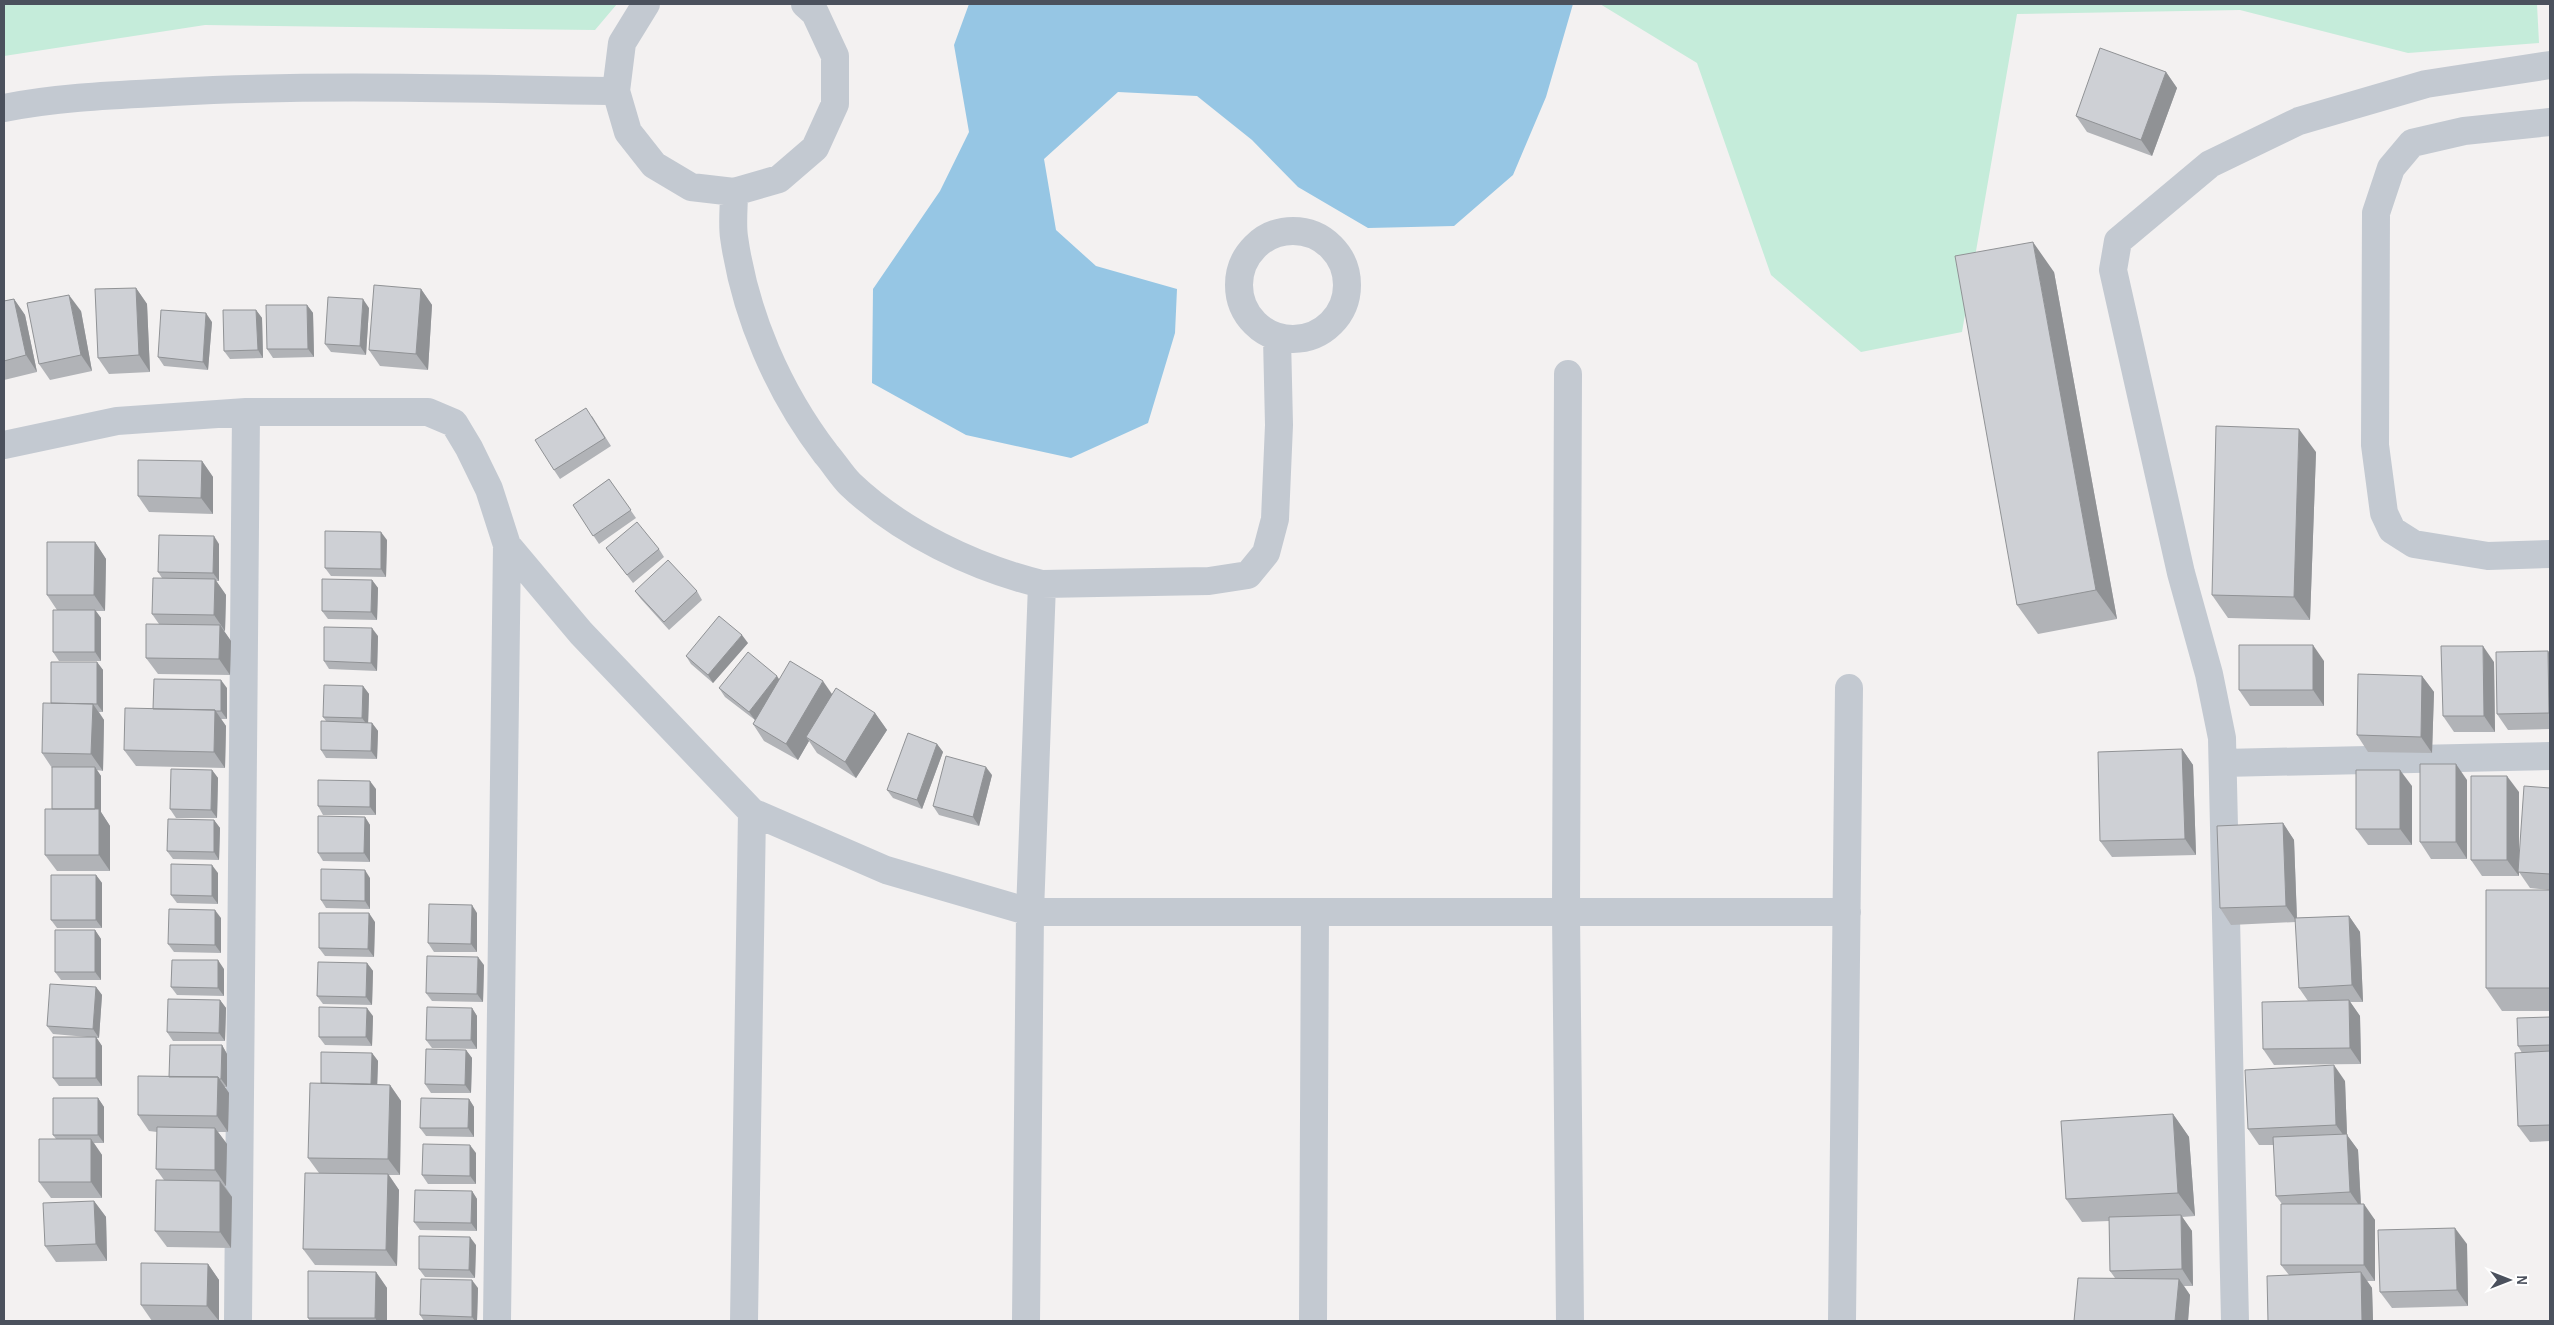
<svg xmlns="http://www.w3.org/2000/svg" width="2554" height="1325" viewBox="0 0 2554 1325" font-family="'Alegreya Sans',sans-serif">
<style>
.green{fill:#c5ecda}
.water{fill:#96c6e4}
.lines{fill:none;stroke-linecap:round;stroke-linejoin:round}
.minor{stroke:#c3c9d1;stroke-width:28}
.wall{fill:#b1b3b7}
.shaded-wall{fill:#909295}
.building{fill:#ced0d5;stroke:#909295}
</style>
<rect width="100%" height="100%" fill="#f3f1f1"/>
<path class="green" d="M4 4H617L595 30 205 25 4 56Z
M1600 4H2537L2539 43 2408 53 2240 10 2017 14 1962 332 1861 352 1771 275 1697 63Z"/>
<path class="water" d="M969 4H1573L1546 97 1513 175 1454 226 1368 228 1298 187 1252 140 1197 96 1118 92 1044 159 1056 230 1096 266 1177 289 1175 333 1148 423 1071 458 966 435 872 383 873 289 940 191 969 132 954 45Z"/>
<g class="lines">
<path class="minor" d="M646 4 622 43 616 91 628 132 654 165 691 187 734 192 779 179 815 148 835 104V56L815 13 805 4
M4 108C59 97 117 95 173 92 320 84 469 89 616 91
M2550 122 2464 131 2412 143 2391 168 2376 213 2375 445 2384 513 2392 530 2414 544 2488 556 2550 554
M734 192C734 207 732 223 734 237 745 315 778 391 826 454 834 463 841 475 850 484 900 532 975 568 1042 584L1030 912 1026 1321
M1239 285a54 54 0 1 1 108 0a54 54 0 1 1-108 0Z
M1568 374 1566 912 1570 1321
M4 445 117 421 246 412H428L454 423 469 448 489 489 507 545 581 633 752 812 886 870 1030 912H1847
M1042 584 1209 581 1248 575 1266 553 1275 519 1279 425 1277 338
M2223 763 2550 756
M238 1321 246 412
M497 1321 507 545
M744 1321 752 812
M1313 1321 1315 912
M1842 1321 1849 688
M2235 1321 2222 738 2209 674 2181 573 2113 270 2118 241 2210 164 2299 121 2426 84 2550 65"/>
</g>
<path class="wall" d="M2166 72 2177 88 2152 156 2087 132 2076 116Z
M2054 272 2117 619 2038 634 2017 605Z
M136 288 147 304 150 372 109 374 98 358Z
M421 289 432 305 428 370 380 366 369 350Z
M14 299 25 315 37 372 4 380V301Z
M307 305 313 313 314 357 273 358 267 349Z
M369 308 366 355 331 352 325 344Z
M256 310 262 318 263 358 230 359 224 351Z
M81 311 92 371 50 380 39 364Z
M212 322 208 370 164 366 158 357Z
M592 416 611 446 560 479 554 470Z
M2316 452 2310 620 2228 618 2212 595Z
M202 461 213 477V514L149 512 138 496Z
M609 479 636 518 599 544 573 505Z
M387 540 386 577 331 576 325 568Z
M95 542 106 559 105 611H96L101 618V661H59L53 652 57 610 47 595Z
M219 544V581H216L226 595 225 631H224L231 641 230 675 158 674 146 658 159 624 152 614 162 578 158 572Z
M606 548 659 549 664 557 633 583Z
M372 580 378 588 377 620 328 619 322 611Z
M635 591H697L702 600 669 630 641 599Z
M378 636 377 671 329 669 324 661Z
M748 643 713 683 691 664 686 656Z
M2548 651 2550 655V729L2508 730 2497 714Z
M2324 661V706H2250L2239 690Z
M97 662 103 670V712H99L104 720 103 771 97 770 101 776V812L110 826V871H57L45 855 52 809V768L42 753 51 703Z
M2494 662 2495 732H2454L2443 716Z
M2422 676 2434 692 2432 753 2368 752 2357 735Z
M779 679 832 694 875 713 887 730 856 778 817 753 809 741 798 760 764 741 753 724 758 716 755 720 725 697 719 688Z
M363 686 369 694 368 723H372L378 731 377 759 326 758 321 750 326 721 323 717Z
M227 688V719H221L226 726 225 768 136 766 124 750 153 709Z
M937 744 943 752 922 809 893 798 887 790Z
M2182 749 2193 765 2196 855 2112 857 2100 841Z
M212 770 218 778 217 818H176L170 809Z
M992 775 979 826 939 815 933 806Z
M2467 780V859H2431L2420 842Z
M2412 786V845H2368L2356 829Z
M2550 788V890L2530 888 2519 872V876H2482L2471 860 2519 792V867Z
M376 789V815H323L318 806Z
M365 817 370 825V862L323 861 318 853Z
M214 820 220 828 219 860 173 859 167 851Z
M2283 823 2294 840 2297 918 2349 916 2360 932 2363 1002H2350L2360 1016 2361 1064 2274 1065 2263 1049 2308 1001 2299 988 2296 922 2231 925 2220 908Z
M218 873V904L177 903 171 895Z
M96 875 102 883V928H57L51 920Z
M370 878V909L326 908 321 900Z
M2550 890V1011H2502L2486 988Z
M477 913V952H434L428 943Z
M221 918V953L174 952 168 944Z
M375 922 374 957 325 956 319 948Z
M95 930 101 939V980H61L55 972Z
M367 963 373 971 372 1005 323 1004 317 996Z
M484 965 483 1002 432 1001 426 993Z
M224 969V996L177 995 171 987Z
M96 987 102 995 99 1038 53 1034 47 1026Z
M220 1000 226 1008 225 1041H173L167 1032Z
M472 1008 477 1016V1049L432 1048 426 1040Z
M373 1016 372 1046 325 1045 319 1037Z
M2550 1017V1141L2530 1142 2518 1126 2522 1053 2518 1046Z
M96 1037 102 1046V1086H59L53 1078Z
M222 1045 227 1054V1087H225L229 1093 228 1132H218L227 1144 226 1186H225L232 1197 231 1248 167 1247 155 1231 164 1180 156 1169 157 1132 149 1131 138 1115 169 1077Z
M466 1050 472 1058 471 1093H431L425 1084Z
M372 1053 378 1061 377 1084 390 1085 401 1101 400 1175H389L399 1190 397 1266 315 1265 303 1249 319 1173 308 1158 321 1083Z
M2345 1081 2347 1135 2358 1150 2361 1204 2375 1220V1281H2367L2372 1288 2373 1321H2268L2289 1275 2281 1265 2282 1204 2276 1196 2274 1145H2259L2248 1129Z
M98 1098 104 1107V1143H94L102 1155V1198H51L39 1182 56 1139 53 1135Z
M469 1099 474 1107V1137L426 1136 420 1128Z
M2173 1114 2189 1137 2195 1216 2182 1217 2192 1231 2193 1286H2184L2190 1295 2188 1321H2074L2115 1278 2110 1271 2109 1221 2082 1222 2066 1199Z
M476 1153V1184H428L422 1175Z
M472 1191 477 1199V1231L420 1230 414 1222Z
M94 1201 106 1217 107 1261 56 1262 45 1246Z
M2467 1244 2468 1306 2392 1308 2380 1292Z
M476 1245 475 1278 425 1277 419 1269Z
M208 1264 219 1280V1321H152L141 1305Z
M376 1272 387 1288V1321H310L308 1318Z
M478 1288 477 1321H424L420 1315Z"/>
<path class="shaded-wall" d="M2166 72 2177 88 2152 156 2141 140Z
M2033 242 2054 272 2117 619 2096 590Z
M136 288 147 304 150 372 139 355Z
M421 289 432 305 428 370 416 354Z
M69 295 81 311 92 371 81 355Z
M14 299 25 315 37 372 26 355Z
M363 299 369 308 366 355 360 346Z
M307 305 313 313 314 357 308 349Z
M256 310 262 318 263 358 258 350Z
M206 313 212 322 208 370 203 362Z
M2299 429 2316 452 2310 620 2294 597Z
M202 461 213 477V514L201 498Z
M381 532 387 540 386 577 381 569Z
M214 536 219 544V581L213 573Z
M95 542 106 559 105 611 94 595Z
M215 579 226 595 225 631 214 615Z
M372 580 378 588 377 620 371 612Z
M95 610 101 618V661L95 652Z
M220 625 231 641 230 675 219 659Z
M372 628 378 636 377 671 371 663Z
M742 635 748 643 713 683 708 675Z
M2313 645 2324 661V706L2313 690Z
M2483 646 2494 662 2495 732 2484 716Z
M2548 651 2550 655V714L2549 713Z
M97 662 103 670V712L97 704Z
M777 676 783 685 755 720 749 712Z
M2422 676 2434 692 2432 753 2421 737Z
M221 680 227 688V719L221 711Z
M823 681 834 697 806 737 809 741 798 760 786 744Z
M363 686 369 694 368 726 362 718Z
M93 704 104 720 103 771 91 754Z
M215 710 226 726 225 768 214 752Z
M875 713 887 730 856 778 845 762Z
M372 723 378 731 377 759 371 751Z
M937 744 943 752 922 809 917 800Z
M2182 749 2193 765 2196 855 2185 839Z
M2456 764 2467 780V859L2456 842Z
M95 767 101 776V812L110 826V871L99 855 95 814Z
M986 767 992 775 979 826 973 817Z
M212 770 218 778 217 818 211 810Z
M2400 770 2412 786V845L2400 829Z
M2507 776 2519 792V876L2507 860Z
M370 781 376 789V815L370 807Z
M365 817 370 825V862L364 853Z
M214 820 220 828 219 860 214 852Z
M2283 823 2294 840 2297 922 2286 906Z
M212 865 218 873V904L212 896Z
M365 870 370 878V909L365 901Z
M96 875 102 883V928L96 920Z
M472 905 477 913V952L471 944Z
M215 910 221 918V953L215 945Z
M369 913 375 922 374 957 368 949Z
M2349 916 2360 932 2363 1002 2352 985Z
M95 930 101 939V980L95 972Z
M478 957 484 965 483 1002 477 994Z
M218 960 224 969V996L218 988Z
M367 963 373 971 372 1005 366 997Z
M96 987 102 995 99 1038 93 1029Z
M220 1000 226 1008 225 1041 219 1033Z
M2349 1000 2360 1016 2361 1064 2350 1048Z
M367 1008 373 1016 372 1046 366 1037Z
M472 1008 477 1016V1049L471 1040Z
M96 1037 102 1046V1086L96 1078Z
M222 1045 227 1054V1087L221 1079Z
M466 1050 472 1058 471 1093 465 1085Z
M372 1053 378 1061 377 1093 371 1084Z
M2334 1065 2345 1081 2347 1135 2358 1150 2361 1208 2350 1192 2347 1140 2336 1125Z
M218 1077 229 1093 228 1132 217 1116Z
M390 1085 401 1101 400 1175 388 1159Z
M98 1098 104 1107V1143L98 1135Z
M469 1099 474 1107V1137L468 1128Z
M2173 1114 2189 1137 2195 1216 2178 1193Z
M215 1128 227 1144 226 1186 215 1170Z
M91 1139 102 1155V1198L91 1182Z
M470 1145 476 1153V1184L470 1176Z
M388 1174 399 1190 397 1266 386 1250Z
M220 1181 232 1197 231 1248 220 1232Z
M472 1191 477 1199V1231L471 1223Z
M94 1201 106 1217 107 1261 96 1244Z
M2364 1204 2375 1220V1281L2364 1265Z
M2181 1215 2192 1231 2193 1286 2182 1269Z
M2455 1228 2467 1244 2468 1306 2457 1290Z
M470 1237 476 1245 475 1278 469 1270Z
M208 1264 219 1280V1321L207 1306Z
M376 1272 387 1288V1321H377L375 1318Z
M2361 1272 2372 1288 2373 1321H2362Z
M2179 1279 2190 1295 2188 1321H2175Z
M472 1280 478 1288 477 1321H475L472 1317Z"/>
<path class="building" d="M2100 48 2166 72 2141 140 2076 116Z
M2033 242 2096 590 2017 605 1955 256Z
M374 285 421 289 416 354 369 350Z
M136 288 139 355 98 358 95 289Z
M69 295 81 355 39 364 27 303Z
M328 297 363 299 360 346 325 344Z
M14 299 26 355 4 361V301Z
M266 305H307L308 349H267Z
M161 310 206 313 203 362 158 357Z
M223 310H256L258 350 224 351Z
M586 408 605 438 554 470 535 440Z
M2216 426 2299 429 2294 597 2212 595Z
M138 460 202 461 201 498 138 496Z
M609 479 631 510 593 536 573 505Z
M637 522 659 549 627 575 606 548Z
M325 531 381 532V569L325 568Z
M159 535 214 536 213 573 158 572Z
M47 542H95L94 595H47Z
M668 560 697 591 664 622 635 591Z
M153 578 215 579 214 615 152 614Z
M322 579 372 580 371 612 322 611Z
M53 610H95V652H53Z
M719 616 742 635 708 675 686 656Z
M146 624 220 625 219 659 146 658Z
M324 627 372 628 371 663 324 661Z
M2239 645H2313V690H2239Z
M2441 646H2483L2484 716H2443Z
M2548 651 2549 713 2497 714 2496 652Z
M748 652 777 676 749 712 719 688Z
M790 661 823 681 786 744 753 724Z
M51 662H97V704L51 703Z
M2358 674 2422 676 2421 737 2357 735Z
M154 679 221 680V711H215V710L153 709Z
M324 685 363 686 362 718 323 717Z
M836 688 875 713 845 762 806 737Z
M43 703 93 704 91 754 42 753Z
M125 708 215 710 214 752 124 750Z
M321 721 372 723 371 751 321 750Z
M908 733 937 744 917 800 887 790Z
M2182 749 2185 839 2100 841 2098 752Z
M946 756 986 767 973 817 933 806Z
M2420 764H2456V842H2420Z
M52 767H95V809H52Z
M171 769 212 770 211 810 170 809Z
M2356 770H2400V829H2356Z
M2471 776H2507V860H2471Z
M318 780 370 781V807L318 806Z
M2524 786 2550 788V874L2518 872Z
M45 809H99V855H45Z
M318 816 365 817 364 853H318Z
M168 819 214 820V852L167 851Z
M2283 823 2286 906 2220 908 2217 826Z
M171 864 212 865V896L171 895Z
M321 869 365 870V901L321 900Z
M51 875H96V920H51Z
M2486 890H2550V988H2486Z
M429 904 472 905 471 944 428 943Z
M169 909 215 910V945L168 944Z
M319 913H369L368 949 319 948Z
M2349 916 2352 985 2299 988 2295 918Z
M55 930H95V972H55Z
M427 956 478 957 477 994 426 993Z
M172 960H218V988L171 987Z
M318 962 367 963 366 997 317 996Z
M50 984 96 987 93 1029 47 1026Z
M168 999 220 1000 219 1033 167 1032Z
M2349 1000 2350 1048 2263 1049 2262 1002Z
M319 1007 367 1008 366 1037H319Z
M427 1007 472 1008 471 1040H426Z
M2550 1017V1045L2518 1046 2517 1018Z
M53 1037H96V1078H53Z
M170 1045H222L221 1079H219L218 1077H169Z
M426 1049 466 1050 465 1085 425 1084Z
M2550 1051V1125L2518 1126 2515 1053Z
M321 1052 372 1053 371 1084 321 1083Z
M2334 1065 2336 1125 2248 1129 2245 1070Z
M138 1076 218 1077 217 1116 138 1115Z
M310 1083 390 1085 388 1159 308 1158Z
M53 1098H98V1135H53Z
M421 1098 469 1099 468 1128H420Z
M2173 1114 2178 1193 2066 1199 2061 1121Z
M157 1127 215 1128V1170L156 1169Z
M2347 1134 2350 1192 2276 1196 2273 1137Z
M39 1139H91V1182H39Z
M423 1144 470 1145V1176L422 1175Z
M305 1173 388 1174 386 1250 303 1249Z
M156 1180 220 1181V1232L155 1231Z
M415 1190 472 1191 471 1223 414 1222Z
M94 1201 96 1244 45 1246 43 1203Z
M2281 1204H2364V1265H2281Z
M2181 1215 2182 1269 2110 1271 2109 1217Z
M2455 1228 2457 1290 2380 1292 2378 1230Z
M419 1236 470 1237 469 1270 419 1269Z
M141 1263 208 1264 207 1306 141 1305Z
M308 1271 376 1272 375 1318H308Z
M2361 1272 2362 1321H2268L2267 1276Z
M2078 1278 2179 1279 2175 1321H2074Z
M421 1279 472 1280V1317L420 1315Z"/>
<rect width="2554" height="1325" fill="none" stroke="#4b515d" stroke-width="10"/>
<g transform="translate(2509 1280) rotate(90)" stroke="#ffffff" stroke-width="4" paint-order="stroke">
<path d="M0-4L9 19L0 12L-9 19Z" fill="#4b515d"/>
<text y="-8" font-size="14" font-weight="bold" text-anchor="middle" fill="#4b515d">N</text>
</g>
</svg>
